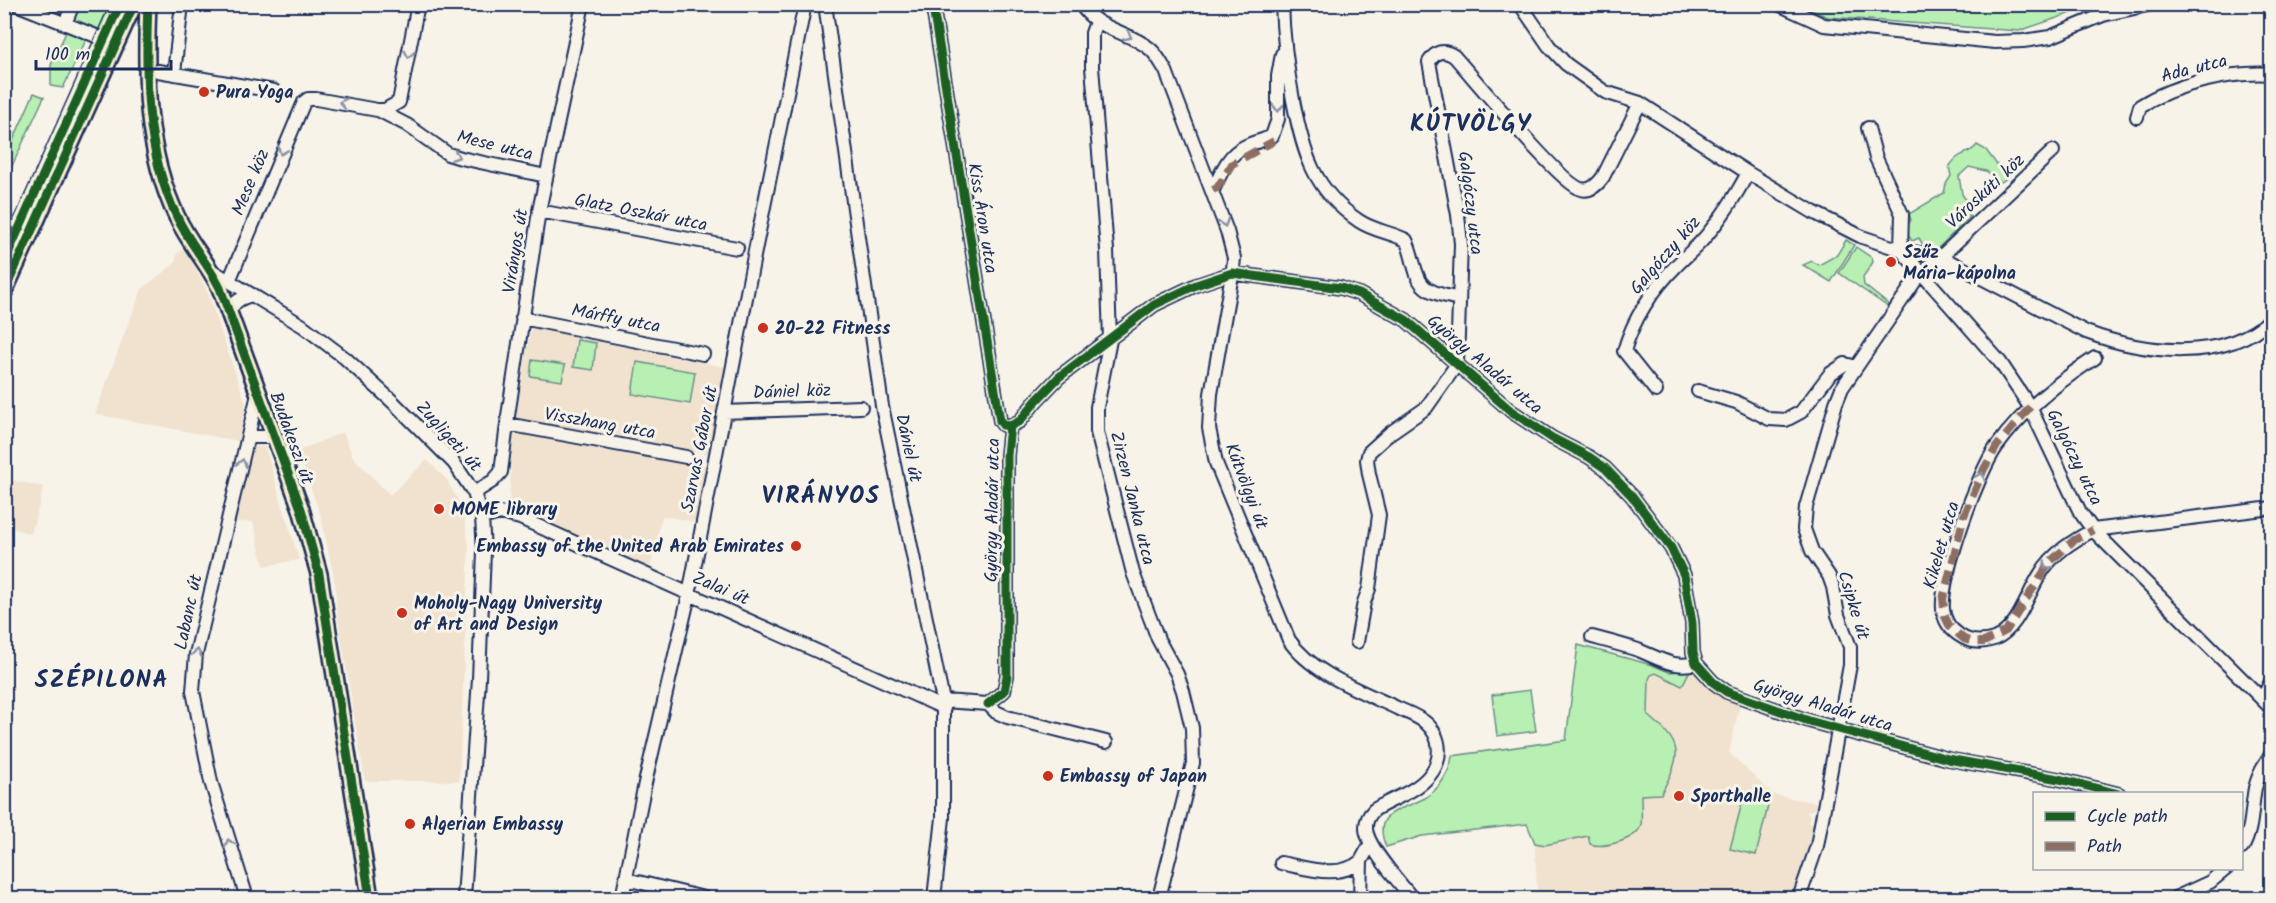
<svg xmlns="http://www.w3.org/2000/svg" width="2276" height="903" viewBox="0 0 2276 903" font-family="Kalam,sans-serif">
<style>
.built{fill:#f0e2ce}
.green{fill:#b8efb2;stroke:#6a8f88;stroke-width:1.5}
.lines{fill:none;stroke-linecap:round;stroke-linejoin:round}
.minor-casing{stroke:#1b2f5e;stroke-width:16}
.major-casing{stroke:#1b2f5e;stroke-width:20}
.minor{stroke:#f7f3e8;stroke-width:12}
.major{stroke:#f9deab;stroke-width:15}
.tram{stroke:#1b2f5e;stroke-width:1.5}
.quiet{stroke:#8d6e63;stroke-width:8;stroke-dasharray:15 8;stroke-linecap:butt}
.cycleway-casing{stroke:#f7f3e8;stroke-width:13}
.cycleway{stroke:#1b5e20;stroke-width:9}
.oneway{stroke:#8991a3}
.poi-dot{fill:#c8321e;stroke:#f7f3e8;stroke-width:2}
.labels{text-anchor:middle;stroke-width:6;stroke-linejoin:round;paint-order:stroke}
.street-label{font-size:18px;fill:#1b2f5e;stroke:#f7f3e8}
.poi-label{font-size:18px;font-weight:bold;fill:#1b2f5e;stroke:#f7f3e8;text-anchor:start}
.district-label{font-size:24px;font-weight:bold;letter-spacing:1.5px;fill:#1b2f5e;stroke:#f7f3e8}
</style>
<rect width="100%" height="100%" fill="#f7f3e8"/>
<filter id="ink" filterUnits="userSpaceOnUse"><feTurbulence type="fractalNoise" baseFrequency=".0167" numOctaves="2"/><feDisplacementMap in="SourceGraphic" scale="12" xChannelSelector="R" yChannelSelector="G"/><feConvolveMatrix kernelMatrix="1 2 1 2 8 2 1 2 1" color-interpolation-filters="sRGB"/></filter>
<g filter="url(#ink)">
<path class="built" d="M185 248 207 291 246 404 238 441 95 414 128 324 142 289 175 263 177 253Z
M531 328 725 367 710 454 515 420Z
M343 432 353 457 390 495 427 460 447 480 462 508 469 546 459 781H365L336 606V588L321 517 298 451Z
M513 432 707 466 696 522 662 516 650 568 509 505Z
M248 446 265 447 299 560 264 566 253 522H233Z
M5 479 44 487 31 534 5 526Z
M1578 645 1652 665 1669 672H1685L1695 668 1726 697 1740 704 1729 753 1774 795 1818 803 1817 808 1807 812 1810 818 1808 823 1812 825 1808 851 1794 898H1537L1535 843 1527 824 1422 836 1386 847 1381 830 1385 819 1392 813 1425 797 1438 787 1449 769 1452 756 1566 740Z"/>
<path class="green" d="M78 5H126L113 34 109 35 74 20 73 17Z
M1798 5H2095L2019 31 1828 17Z
M67 30 87 38 63 88 51 86V65Z
M34 93 44 97 5 181V159Z
M1977 145 1986 150 2007 178 2001 182 1986 171 1969 167 1959 176 1962 194 1971 208 1967 213 1970 217 1935 251 1926 250 1919 238 1912 241 1905 230 1911 220 1909 214 1944 193 1946 184 1951 176 1949 167C1960 150 1969 156 1977 145Z
M1846 240 1854 245 1831 282 1803 265 1812 261 1819 265 1837 255Z
M1856 247 1872 258 1873 262 1863 277 1864 285 1889 305 1888 307 1839 273Z
M577 340 596 343 593 370 573 367Z
M532 360 565 365 562 381 530 376Z
M637 362 695 372 690 404 632 394Z
M1578 645 1652 665 1669 672 1690 670 1682 686 1656 673 1651 675 1649 679 1648 715C1684 745 1682 754 1661 794L1641 795C1641 801 1642 821 1641 825 1637 840 1603 849 1590 844L1588 836 1545 845 1535 843 1527 824 1422 836 1386 847C1371 811 1401 811 1425 798 1439 789 1450 773 1452 756L1566 740Z
M1530 690 1536 731 1497 736 1492 695Z
M1744 795 1769 802 1756 855 1730 849Z"/>
<g class="lines">
<g class="minor-casing">
<path id="minor" d="M16 4 116 44
M825 4 882 406 943 701V818L934 898
M1081 4C1094 29 1128 31 1149 48 1157 54 1161 63 1166 71L1227 231 1234 258 1233 269 1211 394 1209 428 1216 463 1289 640C1311 673 1361 691 1397 708 1406 712 1418 716 1426 723 1442 737 1443 760 1429 776 1416 792 1391 799 1374 810 1370 814 1366 820 1366 827 1365 845 1400 883 1412 898
M1282 4C1283 37 1287 68 1293 100 1303 152 1313 190 1359 221 1374 231 1390 232 1406 240 1413 253 1414 276 1423 285 1431 294 1448 296 1459 299
M1520 4 1549 46 1566 64 1605 92 1640 103 1748 173 1813 212 1862 237 1901 250 1941 257 2086 332C2142 353 2224 364 2272 318
M1778 4 1824 25 1995 42 2023 41 2050 37 2103 15 2152 4
M933 8 1000 421 1003 425 1010 426
M1096 22 1092 33V67L1107 250 1110 340 1097 407V432L1133 573 1158 639 1177 674 1183 691 1192 728 1193 763 1159 898
M65 24 73 4
M158 71 274 91
M174 73 182 4
M399 102 418 4
M378 110 407 125 448 154 461 158 546 176
M2137 117 2140 106C2175 84 2231 71 2272 74
M1868 128 1876 158 1902 214 1901 250
M1213 190C1221 174 1227 155 1244 147 1253 142 1263 141 1272 136L1278 119V76L1282 54
M539 211 737 248
M1901 250 2000 362 2030 407 2080 512 2093 530 2272 709
M211 270 303 326 345 358 393 402 454 463 474 493 482 518 484 551 479 679 464 898
M229 281 304 102 308 99H316L377 110H385L399 102
M229 312C235 301 240 298 253 295
M522 318 703 354
M2095 358C2059 381 2023 410 1997 446 1978 472 1940 577 1943 609 1944 620 1950 629 1959 635 1970 643 1982 643 1994 639 2019 629 2027 594 2041 573 2053 553 2073 541 2093 530L2272 508
M1656 391 1624 351C1634 317 1652 290 1677 265 1687 255 1698 246 1707 235 1723 216 1736 195 1748 173
M1698 391 1736 402 1769 419 1786 420 1801 412 1830 374 1845 364 1856 367
M724 412 861 407
M507 424 686 457
M248 437H275
M474 493 493 481 501 472 508 416 539 211 583 4
M482 518 500 513 520 518 944 708
M1592 637C1607 641 1623 645 1638 650 1659 658 1673 669 1696 663
M1357 642 1364 602 1369 589 1379 515 1369 474 1367 460 1369 452 1390 433 1426 408 1457 364 1461 244 1458 215 1429 62C1436 51 1443 49 1454 56 1473 77 1562 185 1581 189 1591 192 1598 184 1603 177L1640 103
M2262 699 2272 680
M943 701 988 704 996 712 1007 717 1106 742
M988 704 1004 691 1007 676V455L1010 426 1020 421 1036 401 1059 377 1154 305 1196 285 1232 273 1341 288 1359 294 1406 320 1511 411 1552 438 1589 457 1605 468 1632 496 1671 548 1684 575 1692 623 1693 652 1696 663 1713 682 1727 692 1809 721 1948 759 2059 779 2119 794
M2242 848C2253 829 2251 809 2255 788 2258 776 2265 763 2272 753
M1281 863C1306 868 1339 880 1361 861
M626 879 704 898
M4 896 5 898
M247 898 211 782 193 691 196 654 258 394
M622 898 645 783 689 595 755 251 805 4
M1360 898 1361 861 1371 843
M1799 898 1817 846 1850 665V647L1838 615 1833 587 1829 576 1812 551 1804 529 1806 507 1836 403 1842 388 1915 281 2053 151
M2175 898 2210 882 2227 868"/>
</g>
<g class="major-casing">
<path id="major" d="M148 4C145 77 145 151 177 217 189 243 208 263 220 288L301 509 319 574 370 898
M4 292 134 4"/>
</g>
<use href="#minor" class="minor"/>
<use href="#major" class="major"/>
<path class="tram" d="M4 241 110 4"/>
<path class="quiet" d="M1213 190 1217 188 1232 164 1274 141
M2030 407 1997 446 1984 469 1964 516 1943 599 1945 617 1950 627 1964 639 1973 642H1984L2006 631 2050 562 2074 540 2093 530"/>
<g class="cycleway-casing">
<path id="cycleway" d="M148 4C145 77 145 151 177 217 189 243 208 263 220 288L301 509 319 574 370 898
M933 8 1000 421 1003 425 1010 426
M4 262 120 4
M4 292 134 4
M988 704 1004 691 1007 676V455L1010 426 1020 421 1036 401 1059 377 1154 305 1196 285 1232 273 1341 288 1359 294 1406 320 1511 411 1552 438 1589 457 1605 468 1632 496 1671 548 1684 575 1692 623 1693 652 1696 663 1713 682 1727 692 1809 721 1948 759 2059 779 2119 794"/>
</g>
<use href="#cycleway" class="cycleway"/>
</g>
<defs><path id="oneway-chevron" d="M-2-3.5L2.5 0L-2 3.5" fill="none" stroke-width="1.6" stroke-linecap="round" stroke-linejoin="round" transform="scale(1.5)"/></defs>
<g class="oneway">
<use href="#oneway-chevron" transform="translate(1128 36) rotate(27)"/>
<use href="#oneway-chevron" transform="translate(409 54) rotate(100)"/>
<use href="#oneway-chevron" transform="translate(343 103) rotate(-169)"/>
<use href="#oneway-chevron" transform="translate(1278 108) rotate(91)"/>
<use href="#oneway-chevron" transform="translate(282 151) rotate(113)"/>
<use href="#oneway-chevron" transform="translate(456 156) rotate(19)"/>
<use href="#oneway-chevron" transform="translate(1224 223) rotate(72)"/>
<use href="#oneway-chevron" transform="translate(242 463) rotate(-76)"/>
<use href="#oneway-chevron" transform="translate(1981 476) rotate(-67)"/>
<use href="#oneway-chevron" transform="translate(2047 566) rotate(129)"/>
<use href="#oneway-chevron" transform="translate(197 653) rotate(-80)"/>
<use href="#oneway-chevron" transform="translate(229 843) rotate(-107)"/>
</g>
</g>
<g class="poi-dot">
<circle cx="204" cy="92" r="6"/>
<circle cx="1891" cy="262" r="6"/>
<circle cx="763" cy="328" r="6"/>
<circle cx="439" cy="509" r="6"/>
<circle cx="796" cy="546" r="6"/>
<circle cx="402" cy="613" r="6"/>
<circle cx="1048" cy="776" r="6"/>
<circle cx="1679" cy="796" r="6"/>
<circle cx="410" cy="824" r="6"/>
</g>
<g class="labels">
<g class="street-label">
<text transform="translate(2194 68) rotate(-14)" y="6">Ada utca</text>
<text transform="translate(495 145) rotate(14)" y="6">Mese utca</text>
<text transform="translate(250 182) rotate(-67)" y="6">Mese köz</text>
<text transform="translate(1985 191) rotate(-43)" y="6">Városkúti köz</text>
<text transform="translate(1471 203) rotate(83)" y="6">Galgóczy utca</text>
<text transform="translate(641 212) rotate(11)" y="6">Glatz Oszkár utca</text>
<text transform="translate(983 218) rotate(81)" y="6">Kiss Áron utca</text>
<text transform="translate(515 251) rotate(-81)" y="6">Virányos út</text>
<text transform="translate(1665 255) rotate(-49)" y="6">Galgóczy köz</text>
<text transform="translate(616 318) rotate(11)" y="6">Márffy utca</text>
<text transform="translate(1485 364) rotate(40)" y="6">György Aladár utca</text>
<text transform="translate(792 391) rotate(-2)" y="6">Dániel köz</text>
<text transform="translate(600 423) rotate(10)" y="6">Visszhang utca</text>
<text transform="translate(449 436) rotate(48)" y="6">Zugligeti út</text>
<text transform="translate(292 438) rotate(70)" y="6">Budakeszi út</text>
<text transform="translate(909 448) rotate(78)" y="6">Dániel út</text>
<text transform="translate(699 449) rotate(-79)" y="6">Szarvas Gábor út</text>
<text transform="translate(2075 457) rotate(64)" y="6">Galgóczy utca</text>
<text transform="translate(1247 486) rotate(69)" y="6">Kútvölgyi út</text>
<text transform="translate(1133 498) rotate(76)" y="6">Zirzen Janka utca</text>
<text transform="translate(992 510) rotate(-89)" y="6">György Aladár utca</text>
<text transform="translate(1941 545) rotate(-74)" y="6">Kikelet utca</text>
<text transform="translate(721 588) rotate(23)" y="6">Zalai út</text>
<text transform="translate(1854 605) rotate(73)" y="6">Csipke út</text>
<text transform="translate(188 612) rotate(-78)" y="6">Labanc út</text>
<text transform="translate(1823 705) rotate(17)" y="6">György Aladár utca</text>
</g>
<g class="poi-label">
<text x="216" y="98">Pura Yoga</text>
<text x="1903" y="258">Szűz<tspan x="1903" dy="21">Mária-kápolna</tspan></text>
<text x="775" y="334">20-22 Fitness</text>
<text x="451" y="515">MOME library</text>
<text x="784" y="552" text-anchor="end">Embassy of the United Arab Emirates</text>
<text x="414" y="609">Moholy-Nagy University<tspan x="414" dy="21">of Art and Design</tspan></text>
<text x="1060" y="782">Embassy of Japan</text>
<text x="1691" y="802">Sporthalle</text>
<text x="422" y="830">Algerian Embassy</text>
</g>
<g class="district-label">
<text x="1471" y="131">KÚTVÖLGY</text>
<text x="821" y="503">VIRÁNYOS</text>
<text x="102" y="687">SZÉPILONA</text>
</g>
</g>
<rect width="2276" height="903" fill="none" stroke="#f7f3e8" stroke-width="24"/>
<rect x="12" y="12" width="2252" height="879" fill="none" stroke="#1b2f5e" stroke-width="2" filter="url(#ink)"/>
<rect x="2033" y="792" width="210" height="78" fill="#f7f3e8" stroke="#9fa5b1" stroke-width="1.5"/>
<rect x="2045" y="812" width="30" height="9" fill="#1b5e20" stroke="#9fa5b1" stroke-width="1.5"/>
<text x="2087" y="822" font-size="18" fill="#1b2f5e">Cycle path</text>
<rect x="2045" y="842" width="30" height="9" fill="#8d6e63" stroke="#9fa5b1" stroke-width="1.5"/>
<text x="2087" y="852" font-size="18" fill="#1b2f5e">Path</text>
<path d="M36 60v9h135v-9" fill="none" stroke="#1b2f5e" stroke-width="3"/>
<text x="45" y="60" font-size="18" fill="#1b2f5e" stroke="#f7f3e8" stroke-width="4.5" paint-order="stroke">100 m</text>
</svg>
